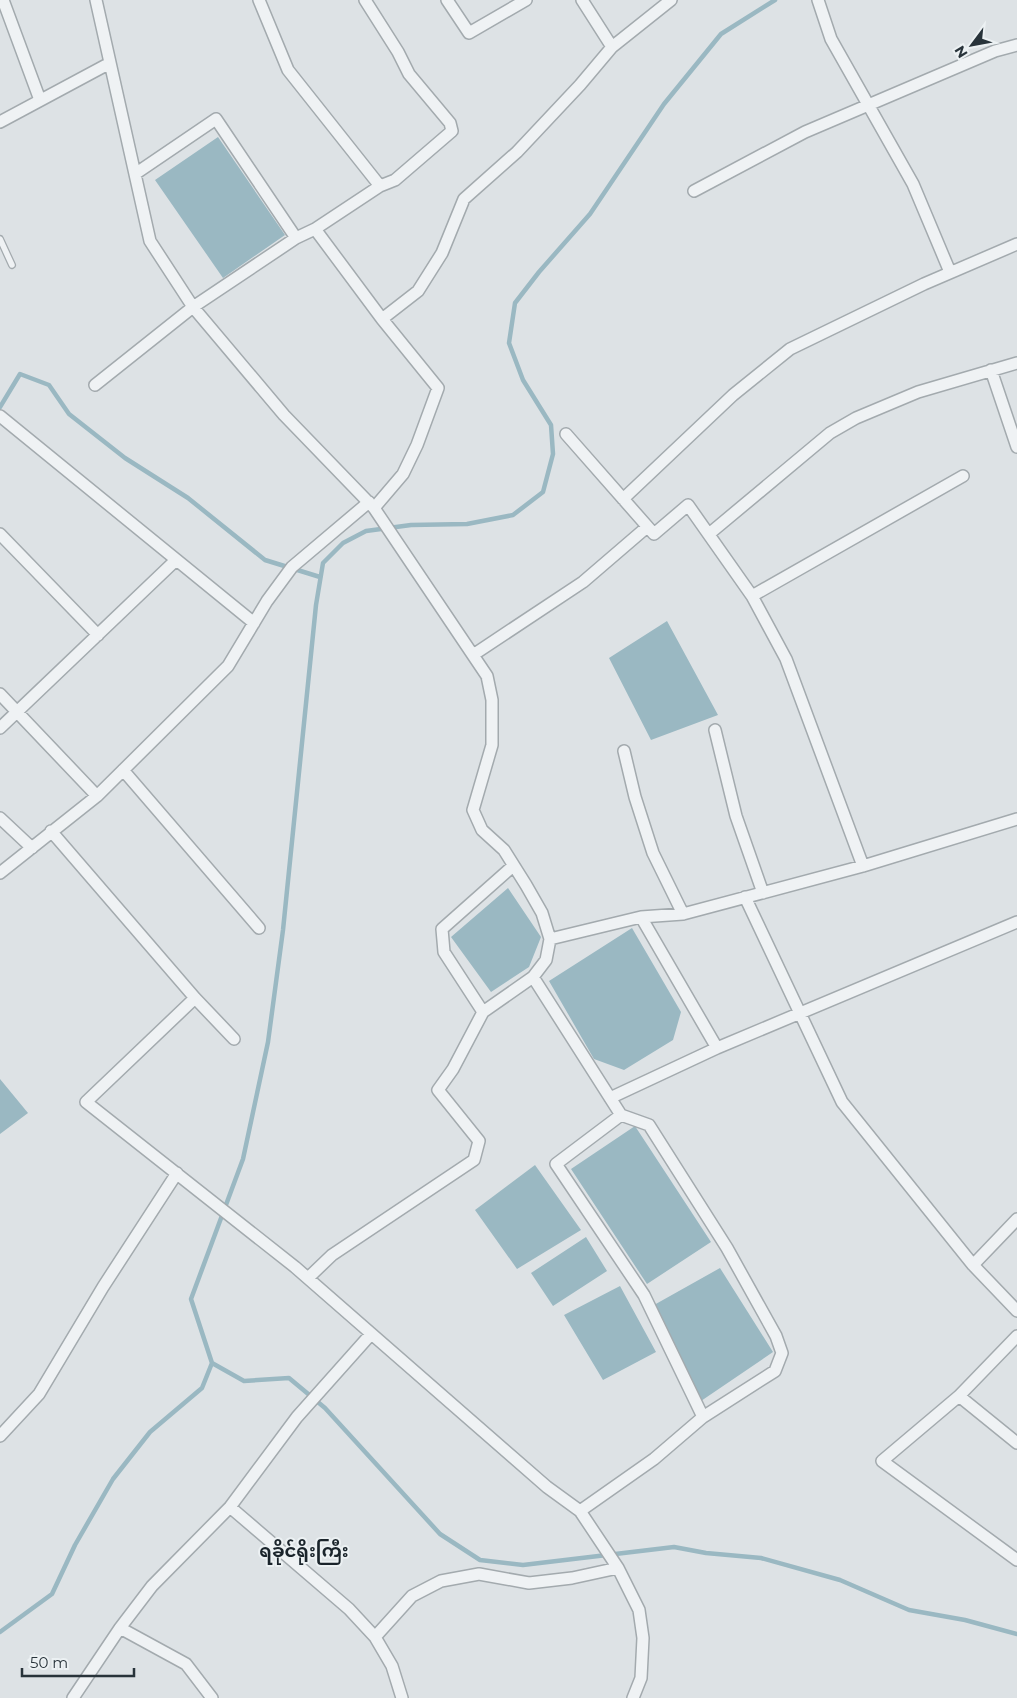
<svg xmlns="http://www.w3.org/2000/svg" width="1017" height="1698" viewBox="0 0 1017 1698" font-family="Montserrat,'Noto Sans Myanmar',sans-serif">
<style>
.water{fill:#9ab8c2}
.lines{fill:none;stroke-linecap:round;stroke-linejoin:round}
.stream{stroke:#9ab8c2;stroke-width:4.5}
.lane-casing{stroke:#a3aaae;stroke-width:8}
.street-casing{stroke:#a3aaae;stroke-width:14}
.lane{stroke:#eff2f4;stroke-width:5.5}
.street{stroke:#eff2f4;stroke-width:11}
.labels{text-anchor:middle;stroke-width:4;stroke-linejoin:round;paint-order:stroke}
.quarter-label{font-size:18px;font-weight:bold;fill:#1a242b;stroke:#ecf1f3}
</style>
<rect width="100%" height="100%" fill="#dde2e5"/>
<path class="water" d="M218 137 285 235 223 278 155 180Z
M667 621 718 715 651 740 609 658Z
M508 888 541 937 529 967 491 992 451 937Z
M632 928 681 1012 673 1040 624 1070 594 1059 549 981Z
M0 1079 28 1113 0 1134Z
M635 1126 711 1242 647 1284 571 1169Z
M535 1165 581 1230 517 1269 475 1210Z
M586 1237 607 1271 553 1306 531 1273Z
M720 1268 773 1352 701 1401 654 1305Z
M620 1286 656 1352 603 1380 564 1315Z"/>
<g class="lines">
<path class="stream" d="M0 407 20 374 49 385 69 414 125 458 188 498 265 560 320 577
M212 1363 244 1381 289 1378 325 1408 440 1534 480 1560 523 1565 674 1547 706 1553 761 1558 840 1580 909 1610 965 1620 1017 1634
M0 1632 52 1594 75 1545 113 1479 150 1432 202 1388 212 1363 191 1299 243 1159 268 1042 283 930 316 605 323 563 343 543 366 531 411 525 467 524 513 515 543 492 553 454 551 425 523 380 509 343 515 303 539 272 590 214 664 104 721 34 775 0"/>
<g class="lane-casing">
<path id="lane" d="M0 239 12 265"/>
</g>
<g class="street-casing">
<path id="street" d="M3 0 40 100
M96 0 150 241 193 307 284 415 374 508 487 676 492 700V745L473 810 482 830 504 850 526 885 542 913 550 939 546 960 533 977 483 1012 453 1069 438 1090 479 1141 474 1160 332 1255 308 1278
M259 0 288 70 380 186
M447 0 469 33 526 0
M582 0 612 47
M818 0 831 39 913 184 950 272
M0 122 110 63
M135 174 216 119 296 238
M694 191 805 132 995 51 1017 45
M315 229 380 186 395 180 452 131 450 123 409 74 398 52 365 0
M991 370 1017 447
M95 385 193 307 296 238 315 229 382 319
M0 416 254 623
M566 434 654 534 688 505 752 596 786 659 863 866
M623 499 733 395 790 349 924 284 1017 244
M374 508 403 474 417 445 438 388 382 319 418 291 442 253 464 199 517 152 580 85 612 47 671 0
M0 534 98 635
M709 534 830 433 856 418 918 392 1017 363
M752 596 963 476
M473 655 583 582 647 527
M0 694 97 796
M0 728 176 560
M715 730 736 816 763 893
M624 751 635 797 653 853 683 914
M123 770 259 928
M0 818 32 848
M51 831 195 998 234 1039
M0 873 97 796 228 666 267 601 292 567 369 502
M745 897 842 1102 973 1265 1017 1311
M641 917 717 1048
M550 939 641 917 683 914 863 866 1017 819
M533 977 621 1115 649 1125 727 1248 776 1336 782 1353 775 1371 703 1417 654 1459 580 1511
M195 998 86 1102 295 1267 547 1487 580 1511 618 1568 639 1610 643 1638 641 1678 633 1698
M483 1012 444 952 442 929 513 866
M610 1098 717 1048 1017 922
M621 1115 556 1164 644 1295 703 1417
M973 1265 1017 1219
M1017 1336 959 1396 882 1461 1017 1560
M959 1396 1017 1443
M0 1436 39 1394 103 1287 177 1173
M230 1507 349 1609 375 1637 392 1666 402 1698
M120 1628 186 1664 212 1698
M375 1637 412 1596 441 1581 479 1574 529 1583 572 1578 618 1568
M73 1698 120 1628 152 1586 230 1507 297 1417 371 1334"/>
</g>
<use href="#lane" class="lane"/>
<use href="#street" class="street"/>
</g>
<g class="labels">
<g class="quarter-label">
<text x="304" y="1557">ရခိုင်ရိုးကြီး</text>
</g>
</g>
<g transform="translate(972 45) rotate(238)" stroke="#ecf1f3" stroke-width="4" paint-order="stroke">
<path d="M0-4L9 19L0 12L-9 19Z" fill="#28333a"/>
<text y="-8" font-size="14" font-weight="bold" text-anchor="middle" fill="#28333a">N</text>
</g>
<path d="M22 1668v8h112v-8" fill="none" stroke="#28333a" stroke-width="2.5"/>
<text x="30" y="1668" font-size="15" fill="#28333a" stroke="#ecf1f3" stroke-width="4" paint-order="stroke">50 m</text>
</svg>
